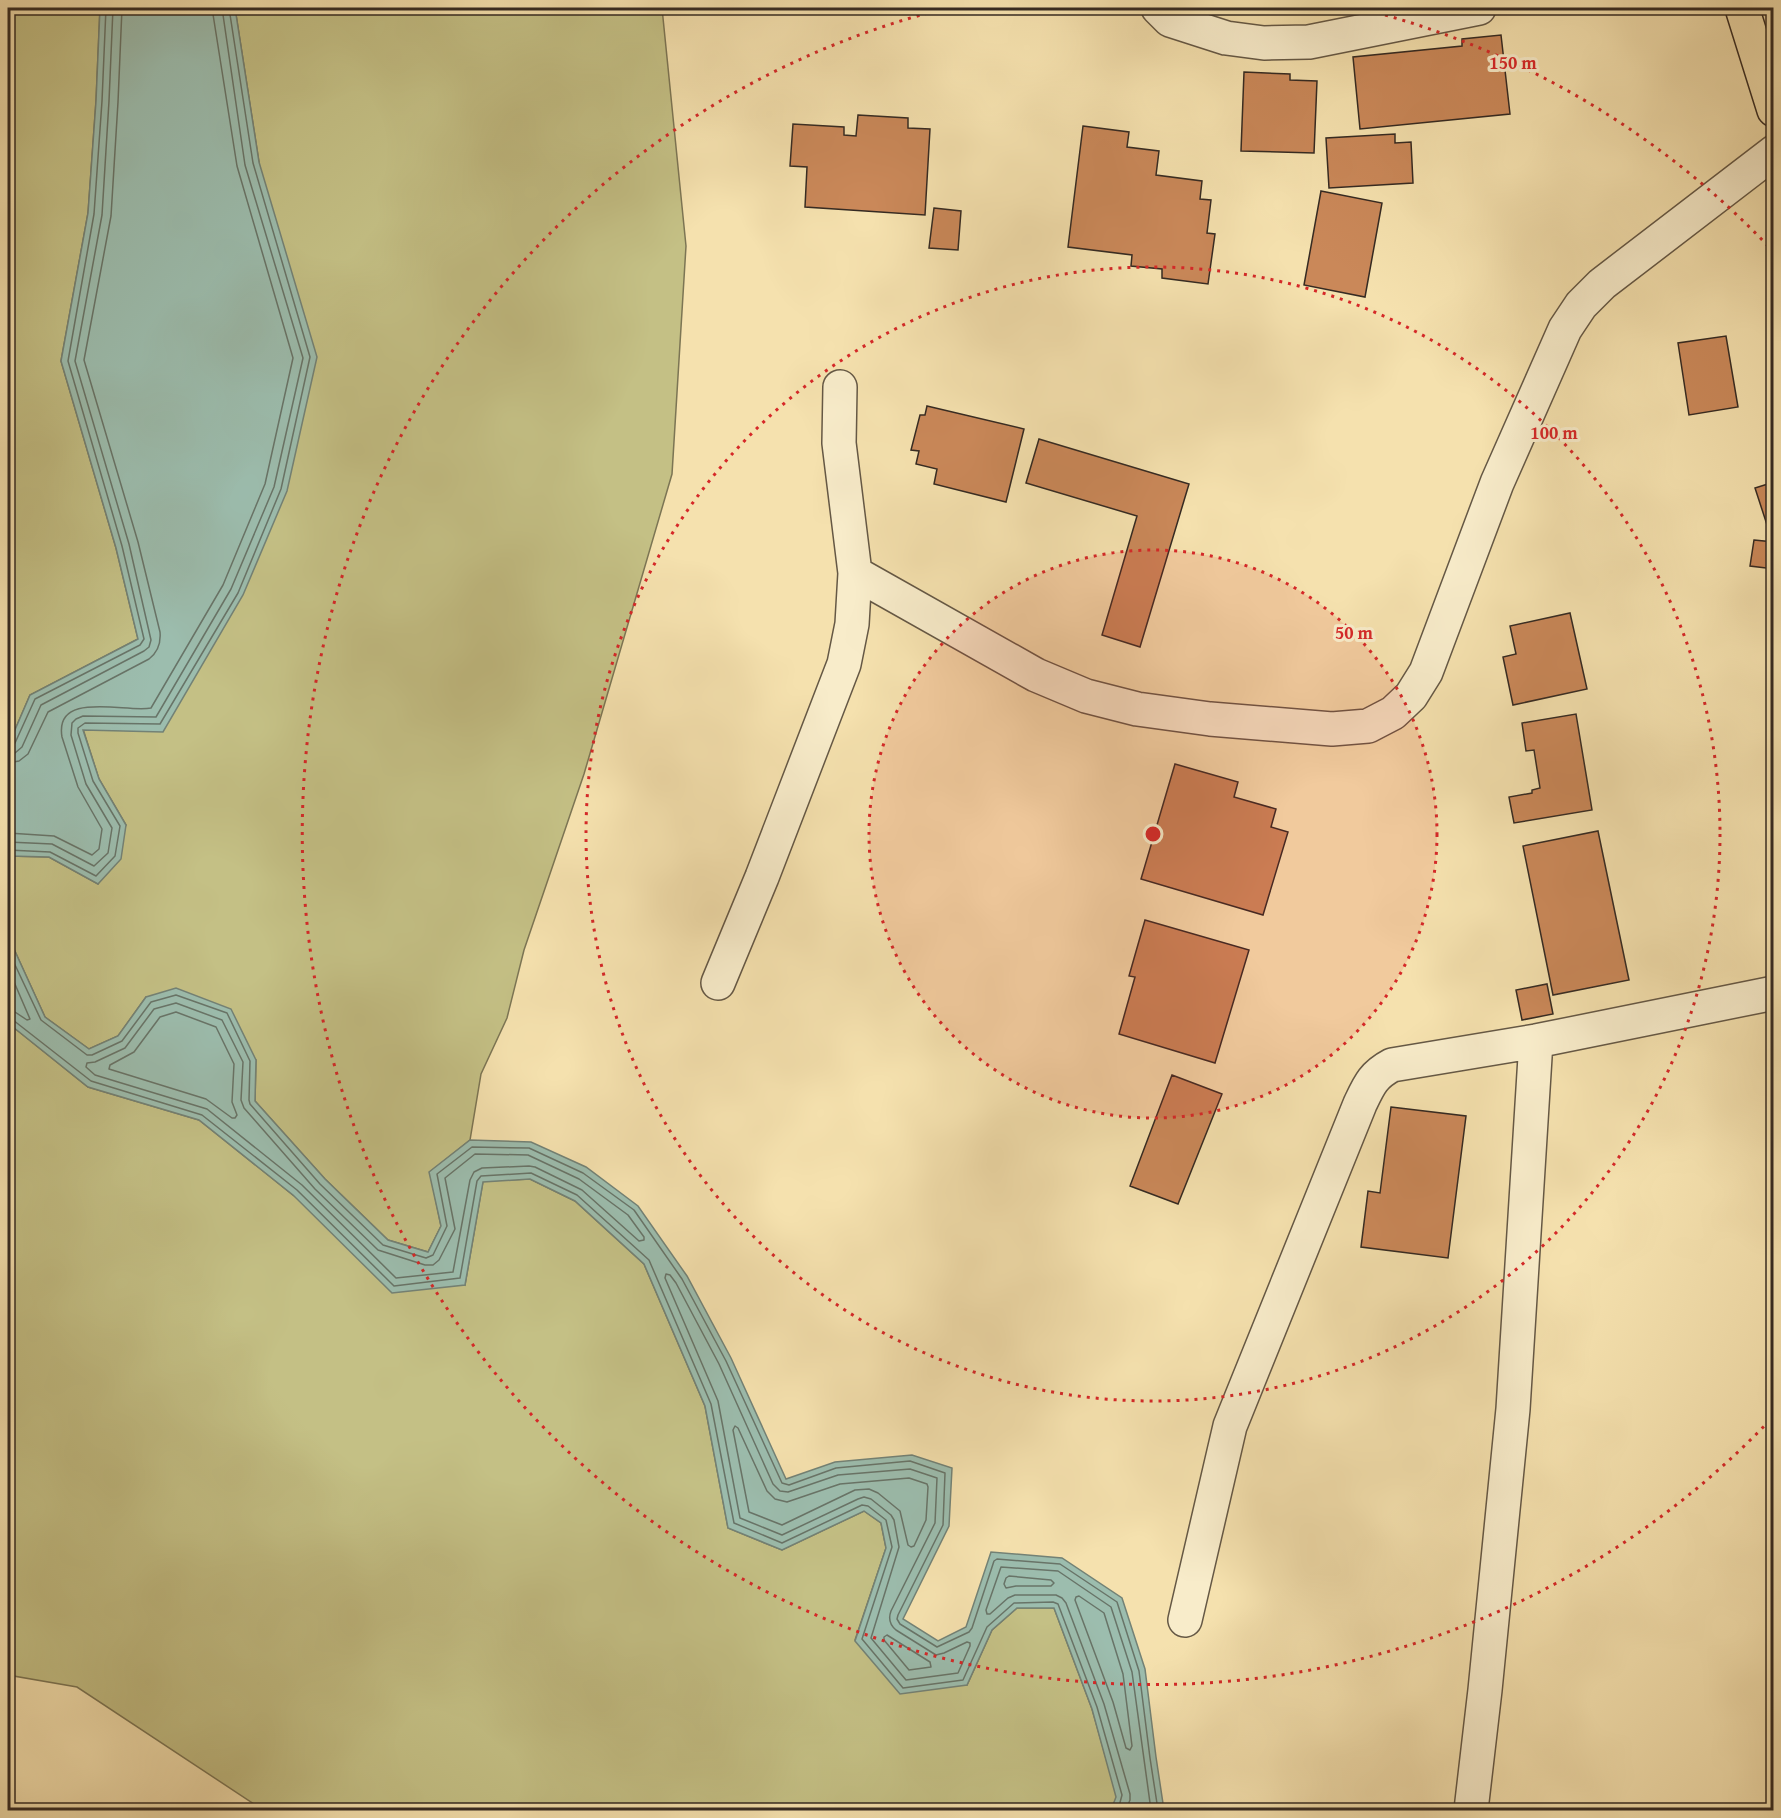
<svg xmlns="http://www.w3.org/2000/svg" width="1781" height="1818" viewBox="0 0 1781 1818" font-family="'Gentium Book Plus',serif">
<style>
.green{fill:#c4c085;stroke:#7c7554;stroke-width:1.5}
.water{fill:#9cbdae;stroke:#738276;stroke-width:1.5}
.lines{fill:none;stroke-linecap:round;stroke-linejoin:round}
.shore{stroke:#687468;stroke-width:1.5}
.building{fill:#ca8859;stroke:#352a22;stroke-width:1.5}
.minor-casing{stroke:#655845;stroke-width:36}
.major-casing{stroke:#352a22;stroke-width:36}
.minor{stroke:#f8ecca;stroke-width:33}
.major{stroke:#f5e1ae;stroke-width:33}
.ring{fill:none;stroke:#d62828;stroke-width:3;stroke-dasharray:3 6}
.centre{fill:#d62828;stroke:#f8ecca;stroke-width:3}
.ring-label{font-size:18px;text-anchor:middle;font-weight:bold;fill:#d62828;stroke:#f8ecca;stroke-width:6;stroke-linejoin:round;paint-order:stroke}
</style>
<rect width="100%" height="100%" fill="#f5e1ae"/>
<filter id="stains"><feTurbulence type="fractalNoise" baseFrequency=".00333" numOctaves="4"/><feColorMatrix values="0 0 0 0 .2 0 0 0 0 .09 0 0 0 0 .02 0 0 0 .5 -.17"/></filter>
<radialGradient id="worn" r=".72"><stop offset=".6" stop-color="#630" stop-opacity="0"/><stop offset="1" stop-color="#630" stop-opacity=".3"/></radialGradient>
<path class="green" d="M8 8H100L96 101 88 213 61 361 116 548 138 639 30 695 8 746Z
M235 8H662L686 246 672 474 584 774 524 950 507 1018 481 1074 470 1140 430 1172 441 1226 428 1252 388 1240 325 1179 255 1101 256 1060 146 997 118 1036 89 1049 45 1017 8 936V856L49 857 98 884 126 825 99 779 83 729 163 731 259 162Z
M8 1023 88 1087 199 1120 293 1195 465 1285 483 1181 530 1179 575 1201 644 1264 705 1406 728 1528 782 1550 864 1511 881 1523 886 1548 855 1640 967 1685 992 1630 1017 1608H1054L1092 1709 1117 1797 1111 1810H263L77 1687 8 1675Z"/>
<path class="water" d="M100 8H235L259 162 317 357 287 491 243 595 163 732 83 730 99 779 126 825 121 859 98 884 49 857 8 856V746L30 695 138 639 116 548 61 361 88 213 96 101Z
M8 936 45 1017 89 1049 118 1036 146 997 176 988 231 1009 256 1060 255 1101 325 1179 388 1240 428 1252 441 1226 429 1172 470 1140 531 1142 586 1167 638 1206 687 1276 731 1358 786 1479 835 1462 912 1455 952 1468 949 1526 903 1619 938 1641 966 1627 991 1552 1062 1558 1122 1598 1145 1669 1156 1757 1164 1810H1111L1116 1797 1092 1709 1054 1608H1017L992 1630 967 1685 900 1694 855 1641 886 1548 881 1523 864 1511 782 1550 728 1528 705 1406 644 1264 575 1201 530 1179 483 1182 465 1285 392 1293 293 1195 199 1120 88 1087 8 1023Z"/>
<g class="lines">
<path class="shore" d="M8 746H12L15 743 35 699 140 645 144 639 122 546 68 361 94 214 102 101 106 8
M8 754 15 753 22 747 41 705 144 651 149 647 151 640 129 544 75 361 102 215 109 101 113 8
M8 763 19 761 28 754 48 712 149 659C158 652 161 643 160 632L138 542 84 360 111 216 118 102 122 8
M8 833 54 836 92 855 99 849 102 829 78 787 62 737C54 690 126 713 151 708L223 585 265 484 293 358 237 166 212 8
M8 842 52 844 94 866 108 853 112 828 86 784 71 735 72 723 76 719 83 716 156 717 231 589 274 487 303 358 245 165 222 8
M8 850 50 852 96 876 115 856 120 826 93 781 78 733V728L85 723 160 724 238 593 281 489 310 357 253 163 229 8
M8 950 41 1020 87 1055H92L122 1041 151 1002 176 995 227 1013 250 1061 249 1100 250 1104 320 1184 383 1245 426 1258 433 1255 447 1226 437 1174 472 1147 529 1148 583 1173 634 1210 682 1279 726 1361 782 1483 789 1485 836 1468 910 1461 945 1473 943 1525 898 1615 897 1619 900 1624 937 1647 969 1632 972 1628 994 1561 997 1559 1060 1564 1117 1602 1139 1671 1150 1758 1158 1810
M8 968 30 1019 27 1020 15 1012 8 1011
M176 1003 222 1020 243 1062 241 1100 244 1108 315 1189 378 1250 425 1265H433L439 1260 455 1229 445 1178 475 1154 528 1155 579 1179 628 1215 644 1237V1240L639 1241 582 1190 535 1167 529 1166 482 1168 474 1172 470 1180 453 1272 396 1278 302 1185 207 1109 95 1075 86 1067 87 1063 95 1062 125 1048 154 1009Z
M176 1012 216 1027 234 1064 232 1102 237 1115 235 1118H232L206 1099 109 1069 110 1065 134 1052 160 1017Z
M8 1019 13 1020 91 1081 202 1115 297 1190 394 1286 460 1278 477 1181 481 1176 531 1173 577 1195 649 1260 711 1404 734 1523 782 1543 862 1505 868 1506 886 1520 892 1547 862 1639 903 1688 963 1680 987 1627 1014 1603 1053 1602 1058 1604 1097 1707 1122 1795 1118 1810
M666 1274 670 1275 676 1283 719 1364 773 1484 780 1491 788 1492 838 1475 910 1469 937 1478 935 1523 891 1611C888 1619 890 1625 896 1630L936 1655 944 1653 967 1642 970 1643V1646L958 1673 906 1680 871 1638 899 1547 894 1520 891 1515 871 1499 864 1497 858 1499 782 1535 740 1518 718 1401 665 1278Z
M735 1426 738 1428 767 1491 775 1499 787 1502 840 1484 909 1478 927 1484 928 1487 926 1520 914 1546 911 1547 908 1545 900 1511 878 1493 869 1489 855 1490 782 1525 749 1512 733 1430Z
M1009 1576 1051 1580 1054 1583 1051 1586H1016L1006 1588 1004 1584 1006 1578Z
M1079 1596 1104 1613 1123 1674 1132 1746 1130 1750 1126 1748 1113 1702 1075 1600 1076 1597Z
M887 1635 930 1662 931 1667 909 1670 884 1640V1637Z
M1126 1810 1130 1800V1794L1104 1704 1066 1603 1062 1598 1056 1595H1015L1008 1598 990 1614H987L986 1610 1001 1567 1058 1571 1111 1607 1132 1672 1151 1810"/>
</g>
<path class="building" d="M1358 8H1386L1360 14Z
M1501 35 1510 114 1360 129 1353 57 1462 46V39Z
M1244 72 1290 74V80L1317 81 1314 153 1241 151Z
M858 115 908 118V128L930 129 925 215 805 207 807 167 790 166 793 124 844 127V135L856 136Z
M1083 126 1129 132 1127 147 1159 151 1156 175 1202 181 1200 199 1211 200 1207 233 1215 234 1208 284 1162 278V269L1131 266 1132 255 1068 247Z
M1395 134V143L1411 142 1413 183 1329 188 1326 138Z
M1321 191 1382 203 1365 297 1304 285Z
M934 208 961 211 958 250 929 248Z
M1726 336 1738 407 1689 415 1678 343Z
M927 406 1024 429 1006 502 934 484 937 469 916 464 919 451 911 450 920 415H925Z
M1039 439 1189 484 1140 647 1102 635 1137 516 1026 483Z
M1774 482V530L1769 531 1755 488Z
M1754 540 1774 542V569L1750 566Z
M1570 613 1587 689 1513 705 1503 657 1516 654 1510 626Z
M1576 714 1592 810 1514 823 1509 797 1532 793V790L1540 788 1534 750 1526 751 1522 723Z
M1175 764 1238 782 1234 797 1276 809 1271 827 1288 832 1263 915 1141 879Z
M1598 831 1629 980 1553 995 1523 846Z
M1145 920 1249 950 1215 1063 1119 1034 1135 977 1129 976Z
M1547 984 1553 1014 1522 1020 1516 990Z
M1172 1075 1222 1094 1178 1204 1130 1186Z
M1391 1107 1466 1116 1448 1258 1361 1247 1368 1191 1380 1193Z"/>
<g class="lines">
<g class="minor-casing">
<path id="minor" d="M1158 8 1170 20 1226 38 1264 43 1309 42 1479 8
M855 573 1036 675 1086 696 1137 709 1210 719 1332 729 1368 726 1393 713 1411 696 1426 672 1497 483 1565 329 1581 305 1602 284 1774 152
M718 983 762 877 844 664 852 624 855 573 839 443 840 387
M1185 1620 1230 1426 1360 1104C1369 1085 1373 1075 1392 1065L1536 1041 1774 993
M1471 1810 1485 1690 1513 1409 1536 1041"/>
</g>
<g class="major-casing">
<path id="major" d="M1742 8 1774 110"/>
</g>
<use href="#minor" class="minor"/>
<use href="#major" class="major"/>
</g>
<circle cx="1153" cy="834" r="284" fill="#d62828" fill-opacity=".12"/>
<g class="ring">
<circle cx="1153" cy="834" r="284"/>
<circle cx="1153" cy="834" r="567"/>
<path d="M1770 1420A851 851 0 1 1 947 8M1359 8A851 851 0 0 1 1770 248"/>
</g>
<circle cx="1153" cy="834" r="9" class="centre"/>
<g class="ring-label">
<text x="1513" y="69">150 m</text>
<text x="1554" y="439">100 m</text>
<text x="1354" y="639">50 m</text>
</g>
<rect width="1781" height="1818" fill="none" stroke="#f5e1ae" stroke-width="30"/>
<rect x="9" y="9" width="1763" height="1800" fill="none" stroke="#352a22" stroke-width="3"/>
<rect x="15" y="15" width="1751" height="1788" fill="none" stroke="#352a22" stroke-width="1.5"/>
<rect width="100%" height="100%" filter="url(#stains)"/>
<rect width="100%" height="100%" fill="url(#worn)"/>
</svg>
